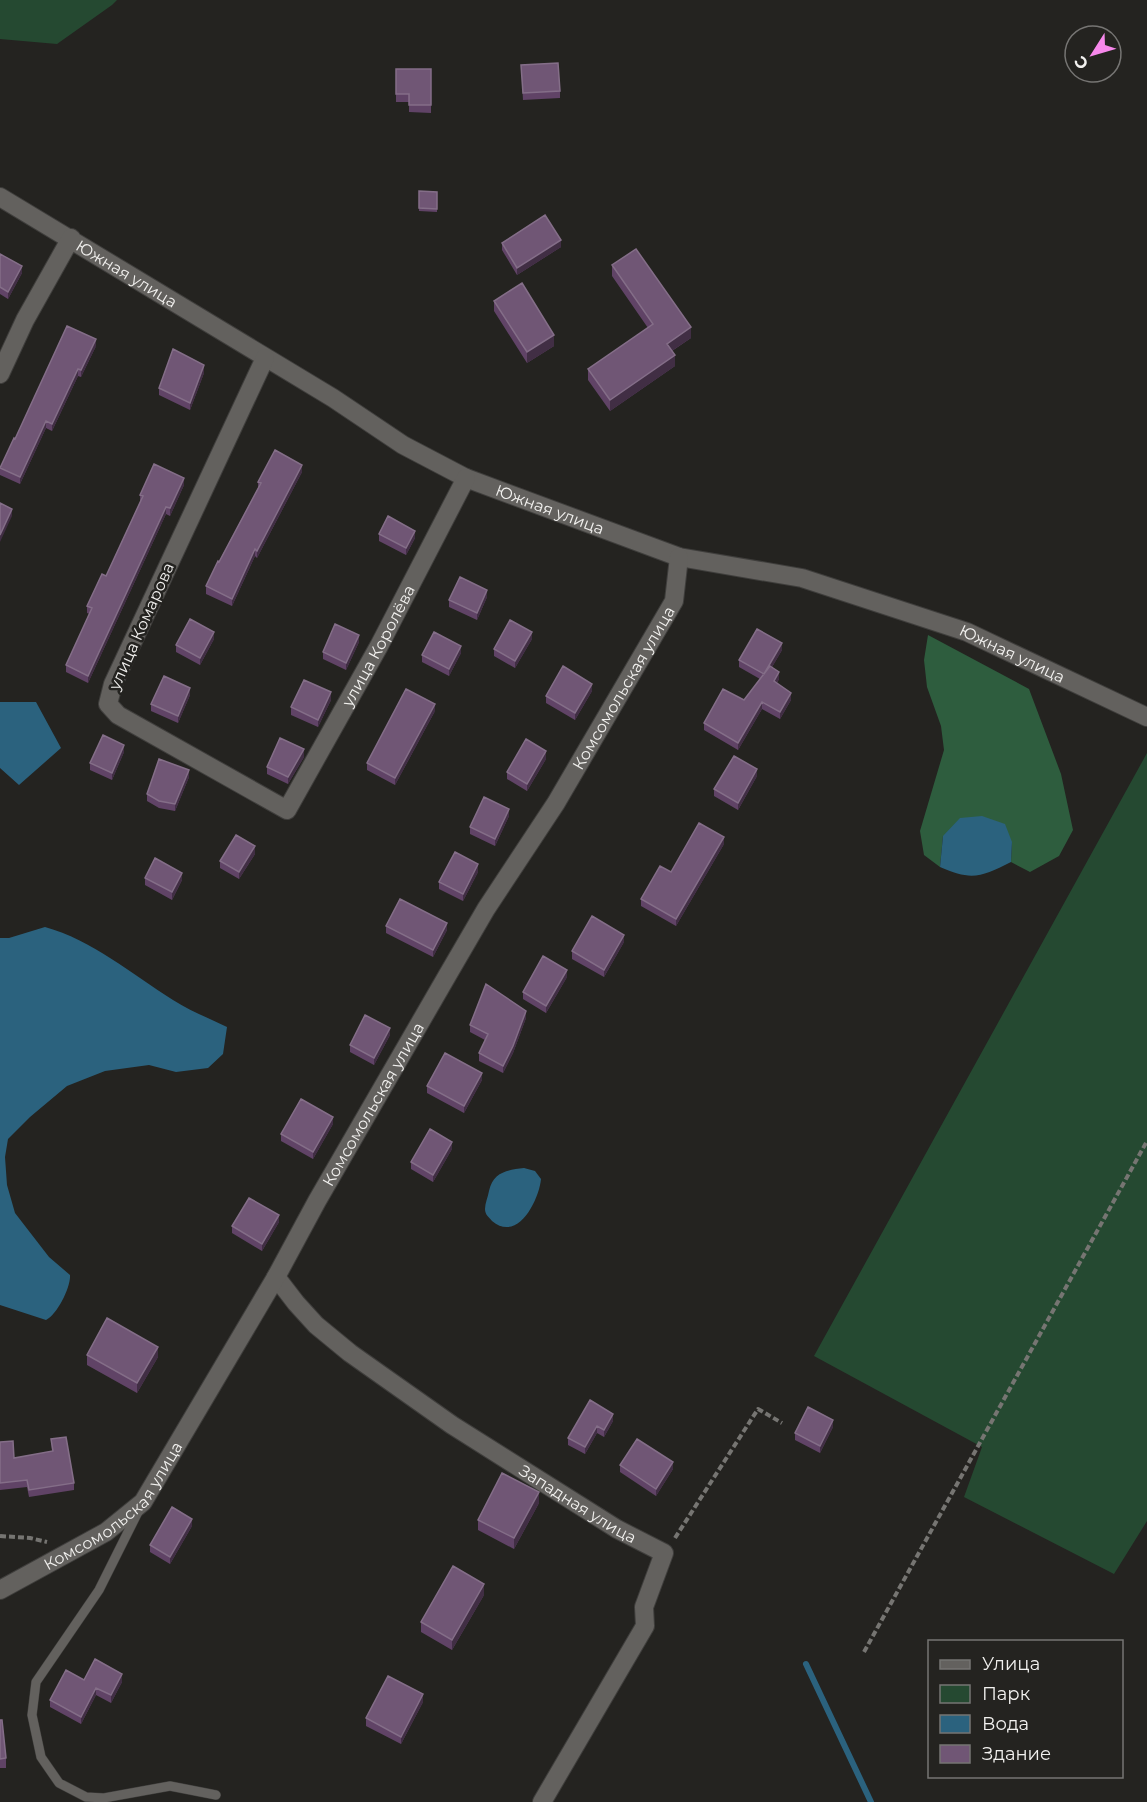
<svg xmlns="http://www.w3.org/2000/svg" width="1147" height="1802" viewBox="0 0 1147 1802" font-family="Montserrat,sans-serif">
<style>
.green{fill:#254931}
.forest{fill:#2e5d3e}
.water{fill:#2b627e}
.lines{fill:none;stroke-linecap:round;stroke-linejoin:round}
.stream{stroke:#2b627e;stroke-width:6}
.lane-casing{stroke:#3f3e3c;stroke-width:10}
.street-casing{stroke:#3f3e3c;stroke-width:20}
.path{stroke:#767572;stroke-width:4;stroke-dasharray:6 3;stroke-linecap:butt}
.lane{stroke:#63615e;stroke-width:9}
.street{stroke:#63615e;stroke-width:18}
.wall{fill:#604366}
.shaded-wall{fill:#412e44}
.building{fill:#705675;stroke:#846e88;stroke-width:1.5}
.labels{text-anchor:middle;stroke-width:5;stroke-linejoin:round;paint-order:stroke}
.street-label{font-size:16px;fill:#f2f1ef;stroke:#242320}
</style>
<rect width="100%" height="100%" fill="#242320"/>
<path class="green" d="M0 0H117L112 5 57 44 0 39Z
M1147 753V1521L1114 1574 964 1497 982 1447 814 1356Z"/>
<path class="forest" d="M928 635 1029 689 1061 774 1073 830 1059 856 1030 872 1011 862 1012 842 943 836 940 867 924 855 920 831 944 750 941 726 927 687 924 660Z"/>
<path class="water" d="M0 702H36L61 748 19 785 0 768Z
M982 816 1005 824 1012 842 1011 862C982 877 971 881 940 867L943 836 960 818Z
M45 927C92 940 132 974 173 1000 190 1011 209 1018 227 1027L223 1054 208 1068 176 1072 149 1065 105 1071 67 1086 30 1117 8 1139 5 1157 7 1185 15 1213 49 1257 70 1275C71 1287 57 1315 46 1320L0 1305V938H9Z
M524 1168 535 1171 541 1179C539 1200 518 1243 492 1221 489 1217 485 1215 485 1209 485 1203 488 1197 489 1191 493 1172 507 1170 524 1168Z"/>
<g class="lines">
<path class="stream" d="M806 1664 871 1802"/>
<g class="lane-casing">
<path id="lane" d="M139 1510 99 1590 36 1682 32 1715 41 1757 59 1783 86 1797 104 1798 170 1786 216 1795"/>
</g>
<g class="street-casing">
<g id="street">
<path id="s1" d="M0 197 333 398 403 445 466 478 679 557 802 578 967 632 1147 717"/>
<path id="s2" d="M265 358 113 684 108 704 118 715 287 810 379 646 466 478"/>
<path d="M0 374 25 320 71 238"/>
<path id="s3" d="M276 1277 296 1303 316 1325 350 1353 452 1425 617 1529 664 1553 644 1607 645 1626 542 1802"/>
<path id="s4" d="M0 1590 106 1532 143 1502 276 1277 317 1201 447 976 486 909 556 803 674 601 679 557"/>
</g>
</g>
<path class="path" d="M0 1536 30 1538 47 1542
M675 1538 758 1409 782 1423
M864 1652 1147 1141"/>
<use href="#lane" class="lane"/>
<use href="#street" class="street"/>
</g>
<path class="wall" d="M521 65 560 91V98L523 100Z
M396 69H431V113L409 112V102H396Z
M419 191 437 192V212L419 211Z
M502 243 561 247 517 275 502 250Z
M0 254 22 273 8 299 0 294Z
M612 265 691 338 672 351 675 366 610 411 588 380V369L648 328 612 276Z
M494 301 554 346 527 363 494 311Z
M96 346 81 377 78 376 52 431 46 428 20 484 0 475V468L15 439Z
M204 373 190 410 159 395V388Z
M302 472 257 558 255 556 232 606 206 594V586L258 488V482Z
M184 485 170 516 166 514 88 683 66 672V665L90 614 87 613V606L106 576 140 502V495Z
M379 534 415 538 406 555 379 541Z
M487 597 477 620 449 607V600Z
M214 639 200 665 176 652V645Z
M532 639 515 668 494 656V649Z
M359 642 346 670 323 659V652Z
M782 650 772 667 779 679 777 683 791 700 780 719 762 709 738 750 704 730V723L744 700 760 679 739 667V660Z
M461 653 449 676 422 662V655Z
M592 691 575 720 546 703V696Z
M190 695 178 723 151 711V704Z
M331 700 318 727 291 715V707Z
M435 711 395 785 367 770V763Z
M124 752 112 780 90 770V763Z
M304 757 288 784 267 774V767Z
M546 759 527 791 507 779V772Z
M757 776 738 810 714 796V789Z
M189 777 175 811 159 808 147 801V794Z
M509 816 495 846 470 834V827Z
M724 844 676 926 641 906V899L671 872Z
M255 854 239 879 220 868V861Z
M478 872 463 901 439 889V882Z
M145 878 182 880 172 900 145 885Z
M386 926 447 930 433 957 386 933Z
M624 942 604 977 572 959V951Z
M567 977 546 1013 523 999V992Z
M526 1018 513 1053 503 1073 479 1061V1053L485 1040 470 1032V1025Z
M390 1035 374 1065 350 1052V1045Z
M482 1080 464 1113 427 1093V1086Z
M333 1124 313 1159 281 1141V1134Z
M452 1149 433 1182 411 1169V1162Z
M279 1222 262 1251 232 1233V1226Z
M87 1355 158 1357 137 1393 87 1365Z
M613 1414V1421L604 1437 597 1433 585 1454 568 1445V1438Z
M833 1427 820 1453 795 1440V1433Z
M51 1439 74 1483V1490L29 1497 27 1487 0 1490V1442L14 1458 52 1452Z
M620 1465 673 1469 656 1496 620 1472Z
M539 1503 514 1549 478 1530V1520Z
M192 1526 170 1564 150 1552V1545Z
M484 1595 452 1650 421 1632V1622Z
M84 1680 122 1682 111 1703 96 1695 81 1724 50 1707V1700Z
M423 1702 401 1744 366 1726V1718Z
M0 1720 6 1758V1768H0Z"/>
<path class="shaded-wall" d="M561 240V247L517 275V268Z
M22 266V273L8 299V292Z
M691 327V338L667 354V344Z
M554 335V346L527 363V352Z
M96 339V346L81 377V370Z
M675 355V366L610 411V400Z
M204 365V373L190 410V403Z
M78 369V376L52 431V424Z
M46 421V428L20 484V477Z
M302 465V472L257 558V551Z
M184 478V485L170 516V508Z
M166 507V514L88 683V676Z
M12 509V516L0 542V535Z
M415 531V538L406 555V548Z
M255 549V556L232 606V599Z
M487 590V597L477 620V613Z
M214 632V639L200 665V658Z
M532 632V639L515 668V661Z
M359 635V642L346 670V663Z
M782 643V650L764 681V674Z
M461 646V653L449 676V669Z
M779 672V679L774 688V681Z
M592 684V691L575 720V713Z
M190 688V695L178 723V716Z
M331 692V700L318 727V720Z
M791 693V700L780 719V712Z
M762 702V709L738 750V743Z
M435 704V711L395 785V778Z
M124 745V752L112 780V773Z
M304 749V757L288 784V777Z
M546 751V759L527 791V784Z
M757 769V776L738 810V803Z
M189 770V777L175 811V804Z
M509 809V816L495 846V839Z
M724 837V844L676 926V919Z
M255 846V854L239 879V872Z
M478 864V872L463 901V894Z
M182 873V880L172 900V892Z
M447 923V930L433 957V950Z
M624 935V942L604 977V970Z
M567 970V977L546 1013V1006Z
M526 1011V1018L513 1053 503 1073V1066Z
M390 1028V1035L374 1065V1058Z
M482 1073V1080L464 1113V1106Z
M333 1117V1124L313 1159V1152Z
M452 1142V1149L433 1182V1175Z
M279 1215V1222L262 1251V1244Z
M158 1347V1357L137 1393V1383Z
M613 1414V1421L604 1437V1430Z
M833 1420V1427L820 1453V1446Z
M597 1426V1433L585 1454V1447Z
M673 1462V1469L656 1496V1489Z
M539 1492V1503L514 1549V1538Z
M192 1519V1526L170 1564V1557Z
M484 1584V1595L452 1650V1640Z
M122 1674V1682L111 1703V1695Z
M96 1688V1695L81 1724V1717Z
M423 1694V1702L401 1744V1737Z"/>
<path class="building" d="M558 63 560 91 523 93 521 65Z
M396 69H431V105H409V94H396Z
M419 191 437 192V209L419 208Z
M545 215 561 240 517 268 502 243Z
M636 249 691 327 667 344 675 355 610 400 588 369 653 324 612 265Z
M0 254 22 266 8 292 0 287Z
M522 283 554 335 527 352 494 301Z
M67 326 96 339 81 370 78 369 52 424 46 421 20 477 0 468 14 438 15 439Z
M173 349 204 365 190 403 159 388Z
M275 450 302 465 257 551 255 549 232 599 206 586 218 561 219 562 261 483 258 482Z
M154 464 184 478 170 508 166 507 88 676 66 665 92 608 87 606 102 574 106 576 143 496 140 495Z
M0 503 12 509 0 535Z
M388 516 415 531 406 548 379 534Z
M460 577 487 590 477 613 449 600Z
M190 619 214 632 200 658 176 645Z
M510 620 532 632 515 661 494 649Z
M335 624 359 635 346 663 323 652Z
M757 629 782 643 764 674 739 660Z
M434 632 461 646 449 669 422 655Z
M563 666 592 684 575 713 546 696Z
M770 666 779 672 774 681 791 693 780 712 762 702 738 743 704 723 723 689 744 700Z
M164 676 190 688 178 716 151 704Z
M304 680 331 692 318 720 291 707Z
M406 689 435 704 395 778 367 763Z
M103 735 124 745 112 773 90 763Z
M280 738 304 749 288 777 267 767Z
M526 739 546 751 527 784 507 772Z
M734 756 757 769 738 803 714 789Z
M159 759 189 770 175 804 159 801 147 794Z
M484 797 509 809 495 839 470 827Z
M699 823 724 837 676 919 641 899 660 866 671 872Z
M236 835 255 846 239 872 220 861Z
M455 852 478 864 463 894 439 882Z
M155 858 182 873 172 892 145 878Z
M400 899 447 923 433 950 386 926Z
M592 916 624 935 604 970 572 951Z
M543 956 567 970 546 1006 523 992Z
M486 984 526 1011 513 1046 503 1066 479 1053 488 1034 470 1025Z
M365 1015 390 1028 374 1058 350 1045Z
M445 1053 482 1073 464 1106 427 1086Z
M301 1099 333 1117 313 1152 281 1134Z
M430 1129 452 1142 433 1175 411 1162Z
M249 1198 279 1215 262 1244 232 1226Z
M107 1318 158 1347 137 1383 87 1355Z
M590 1400 613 1414 604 1430 597 1426 585 1447 568 1438Z
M808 1407 833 1420 820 1446 795 1433Z
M66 1437 74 1483 29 1490 27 1480 0 1483V1442L13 1441 14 1458 53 1451 51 1439Z
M637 1439 673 1462 656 1489 620 1465Z
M502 1473 539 1492 514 1538 478 1520Z
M172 1507 192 1519 170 1557 150 1545Z
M453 1566 484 1584 452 1640 421 1622Z
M95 1659 122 1674 111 1695 96 1688 81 1717 50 1700 66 1670 84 1680Z
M388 1676 423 1694 401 1737 366 1718Z
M0 1720H2L6 1758 0 1759Z"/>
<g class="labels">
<g class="street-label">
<text dy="6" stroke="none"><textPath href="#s1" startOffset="148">Южная улица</textPath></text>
<text dy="6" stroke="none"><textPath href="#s1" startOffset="634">Южная улица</textPath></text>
<text transform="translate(141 626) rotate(-66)" y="6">улица Комарова</text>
<text dy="6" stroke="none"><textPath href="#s2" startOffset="777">улица Королёва</textPath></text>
<text dy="6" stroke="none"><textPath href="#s1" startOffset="1120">Южная улица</textPath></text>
<text dy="6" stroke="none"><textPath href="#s4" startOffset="1114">Комсомольская улица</textPath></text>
<text dy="6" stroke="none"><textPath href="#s4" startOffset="628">Комсомольская улица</textPath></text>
<text dy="6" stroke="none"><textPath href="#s4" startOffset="144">Комсомольская улица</textPath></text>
<text dy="6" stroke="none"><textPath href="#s3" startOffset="380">Западная улица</textPath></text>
</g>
</g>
<rect x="928" y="1640" width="195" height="138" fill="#242320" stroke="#767573" stroke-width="1.5"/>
<rect x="940" y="1660" width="30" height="9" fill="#63615e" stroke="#767573" stroke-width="1.5"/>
<text x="982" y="1670" font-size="18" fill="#f2f1ef">Улица</text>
<rect x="940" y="1685" width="30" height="18" fill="#254931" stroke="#767573" stroke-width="1.5"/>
<text x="982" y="1700" font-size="18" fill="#f2f1ef">Парк</text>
<rect x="940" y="1715" width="30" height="18" fill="#2b627e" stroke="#767573" stroke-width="1.5"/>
<text x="982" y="1730" font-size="18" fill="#f2f1ef">Вода</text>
<rect x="940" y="1745" width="30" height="18" fill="#705675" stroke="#767573" stroke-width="1.5"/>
<text x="982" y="1760" font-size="18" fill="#f2f1ef">Здание</text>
<g transform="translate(1093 54) rotate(233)"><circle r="28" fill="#242320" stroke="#767573" stroke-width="1.5"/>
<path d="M0-4.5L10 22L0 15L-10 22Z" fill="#f788eb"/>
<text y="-9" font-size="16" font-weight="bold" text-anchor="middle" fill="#f2f1ef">С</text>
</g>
</svg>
